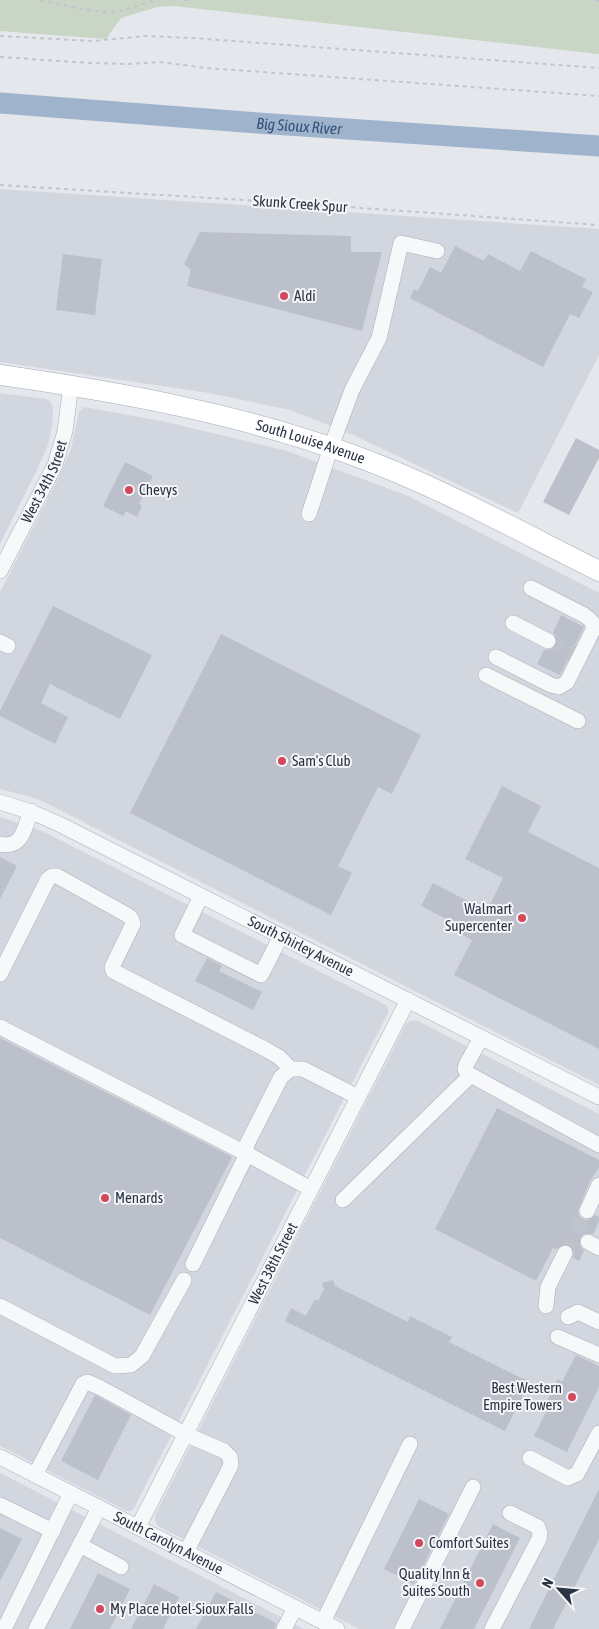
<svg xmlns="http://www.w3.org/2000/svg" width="599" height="1629" viewBox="0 0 599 1629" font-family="'Asap Condensed',sans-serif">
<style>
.built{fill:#d2d6de}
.green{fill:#c9d6c5}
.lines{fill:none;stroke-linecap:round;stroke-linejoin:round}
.river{stroke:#9fb4cc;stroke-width:21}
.building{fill:#bbc0ca}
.minor-tunnel{stroke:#bfc3cb;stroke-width:15;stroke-dasharray:15 8;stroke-linecap:butt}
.minor-casing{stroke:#a9aeb7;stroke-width:16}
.major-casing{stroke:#a3abb8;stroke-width:21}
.path{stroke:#c2c5cb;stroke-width:2;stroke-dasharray:4 4;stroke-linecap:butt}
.minor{stroke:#f7f8fa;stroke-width:15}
.major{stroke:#fff;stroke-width:20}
.poi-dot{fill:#d1495b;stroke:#f4f6f9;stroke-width:2}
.labels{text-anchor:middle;stroke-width:4;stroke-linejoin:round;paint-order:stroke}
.street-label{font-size:15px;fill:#2b3445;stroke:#f4f6f9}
.poi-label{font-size:15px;fill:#2b3445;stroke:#f4f6f9;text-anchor:start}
.water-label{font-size:16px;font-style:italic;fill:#34527a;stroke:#f4f6f9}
</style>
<rect width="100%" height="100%" fill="#e4e7ec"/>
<path class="built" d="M0 189 599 229V355L518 513 351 434 290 410 209 393 0 362Z
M0 393 45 399 50 401 53 407 52 427 48 445 35 474 0 544Z
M84 407 166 422 287 451 408 496 599 593V1085L54 807 35 798 0 789V592L58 479 71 449 79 412Z
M0 817 42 831 386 1005 388 1008V1013L134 1508 131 1511H127L0 1446Z
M416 1020 599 1114V1629H359L158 1526 155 1521 156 1513 406 1024 410 1021Z
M0 1473 304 1629H0Z"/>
<path class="green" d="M0 0H599V54L174 6 157 7 121 18 106 39 0 31Z"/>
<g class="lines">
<path class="river" id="s1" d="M0 103 258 123 599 146"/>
</g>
<path class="building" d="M200 232 351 236V252H382L362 331 187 286 191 270 184 264Z
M455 246 484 261 488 254 520 271 531 251 586 279 582 287 593 292 579 318 570 314 543 367 410 298 414 289 418 291 430 267 441 273Z
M63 254 102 259 95 315 56 310Z
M576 438 599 450V458L569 515 543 502Z
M125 462 153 476 139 504 142 506 137 517 126 511 123 516 103 506Z
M53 606 152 655 120 719 50 684 41 703 68 717 55 744 0 716V711Z
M561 615 584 627 560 675 537 664 544 650 553 649 556 645V636L553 633Z
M221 634 421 735 392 794 378 787 338 866 352 873 331 915 130 813Z
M502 786 541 806 528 832 599 868V1049L454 975 472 940 457 932 460 926 421 906 433 883 487 911 503 878 465 859Z
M0 857 17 866 0 899Z
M207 958 222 966 219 971 262 992 253 1010 195 981Z
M0 1038 232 1157 150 1315 0 1238Z
M497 1108 599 1160V1167L590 1181 578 1211 579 1216 584 1220H588L595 1215 599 1217V1221L593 1234H584L580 1238V1246L584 1251 579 1261 573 1258 574 1252 570 1245 564 1244 556 1249 553 1248 536 1281 435 1229Z
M333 1280 335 1286 408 1322 410 1316 452 1337 449 1342 521 1378 526 1379 530 1387 526 1389 505 1431 285 1321 291 1308 306 1316 315 1299 318 1301 324 1289 322 1283Z
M576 1355 599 1366V1387L567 1452 534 1436 548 1408 544 1407 558 1379 562 1382Z
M95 1395 131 1415 98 1480 61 1461Z
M599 1489V1539L553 1629H529Z
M419 1499 449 1514 414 1584 384 1569Z
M493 1524 520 1538 474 1629H440Z
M0 1528 22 1539 0 1581Z
M98 1573 130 1589 110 1629H70Z
M154 1584 179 1597 163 1629H131Z
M216 1592 276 1623 275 1629H196Z"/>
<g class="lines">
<path class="minor-tunnel" d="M548 641 574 654
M565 1253 587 1211"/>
<g class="minor-casing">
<g id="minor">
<path d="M309 514 331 447 352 390 379 338 401 243 437 251"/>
<path id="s2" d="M0 571 55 465 65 431 71 385"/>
<path d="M513 623 548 641"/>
<path d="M0 642 8 646"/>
<path d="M496 657 551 685 559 687 567 682 593 630C594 622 591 620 584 615L531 588"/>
<path d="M486 675 578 721"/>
<path id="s3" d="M0 802 34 813 59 824 599 1097"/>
<path d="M0 844C23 849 24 828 31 811"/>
<path d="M201 896 182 935 261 975 281 936"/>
<path d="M0 974 48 879 52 876H57L129 916 132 920 133 924 112 967 113 971 265 1049 279 1057 291 1069"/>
<path d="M0 1027 247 1154 193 1264"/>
<path d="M481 1038 466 1065 465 1069 467 1073 599 1145"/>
<path d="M311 1189 247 1154 246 1146 281 1077 291 1069H303L358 1097"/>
<path d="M343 1200 470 1076"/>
<path d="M587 1211 599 1185"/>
<path d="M588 1242 599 1248"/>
<path d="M0 1306 115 1366 131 1365 142 1356 184 1280"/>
<path d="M546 1306 548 1287 565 1253"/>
<path d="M568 1317 578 1312 599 1322"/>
<path d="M558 1337 599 1355"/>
<path id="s4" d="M0 1457 337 1629"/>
<path d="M530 1458 568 1478 577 1474 599 1433"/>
<path d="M35 1475 83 1384 87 1382 99 1387 185 1434 224 1451 230 1457 231 1465 225 1477 186 1552"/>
<path d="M0 1505 53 1531"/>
<path id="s5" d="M138 1527 408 1000"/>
<path d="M80 1545 121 1567"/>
<path d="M323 1622 410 1444"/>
<path d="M4 1629 71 1493"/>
<path d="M36 1629 99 1508"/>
<path d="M284 1629 295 1608"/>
<path d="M402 1629 473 1487"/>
<path d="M492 1629 539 1539 540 1533 538 1527 510 1513"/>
</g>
</g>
<g class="major-casing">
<g id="major">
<path id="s6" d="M0 375C119 392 236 413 350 454 436 485 517 530 599 571"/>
</g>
</g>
<path class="path" d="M40 0C58 4 104 15 121 11 134 8 145 2 159 0
M184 0H190
M595 0 599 1
M0 36 92 41 145 36 192 38 599 68
M0 57 90 63 127 64 160 62 206 68 599 96
M0 185 291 203 599 225"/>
<use href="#minor" class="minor"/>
<use href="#major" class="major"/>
</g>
<g class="poi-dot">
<circle cx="284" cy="296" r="5"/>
<circle cx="129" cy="490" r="5"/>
<circle cx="282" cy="761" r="5"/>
<circle cx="522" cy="918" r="5"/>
<circle cx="105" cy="1198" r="5"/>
<circle cx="572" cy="1397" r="5"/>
<circle cx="419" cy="1543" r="5"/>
<circle cx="480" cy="1583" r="5"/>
<circle cx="100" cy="1609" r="5"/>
</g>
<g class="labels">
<g class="street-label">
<text transform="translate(300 204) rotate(4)" y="5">Skunk Creek Spur</text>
<text dy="5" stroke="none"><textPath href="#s6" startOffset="318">South Louise Avenue</textPath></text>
<text dy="5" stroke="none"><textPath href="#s2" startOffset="100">West 34th Street</textPath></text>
<text dy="5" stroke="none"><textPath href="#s3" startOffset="334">South Shirley Avenue</textPath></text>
<text dy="5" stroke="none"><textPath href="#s5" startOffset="296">West 38th Street</textPath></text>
<text dy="5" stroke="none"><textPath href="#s4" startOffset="189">South Carolyn Avenue</textPath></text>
</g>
<g class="poi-label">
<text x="294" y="301">Aldi</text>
<text x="139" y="495">Chevys</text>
<text x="292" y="766">Sam's Club</text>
<text x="512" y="914" text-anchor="end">Walmart<tspan x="512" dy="17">Supercenter</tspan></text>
<text x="115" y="1203">Menards</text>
<text x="562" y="1393" text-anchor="end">Best Western<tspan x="562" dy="17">Empire Towers</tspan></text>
<text x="429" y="1548">Comfort Suites</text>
<text x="470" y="1579" text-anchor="end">Quality Inn &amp;<tspan x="470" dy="17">Suites South</tspan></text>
<text x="110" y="1614">My Place Hotel-Sioux Falls</text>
</g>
<g class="water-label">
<text dy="6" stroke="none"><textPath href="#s1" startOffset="300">Big Sioux River</textPath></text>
</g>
</g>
<g transform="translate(559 1589) rotate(297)" stroke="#f4f6f9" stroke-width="4" paint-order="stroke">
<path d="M0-4L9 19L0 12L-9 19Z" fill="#2b3445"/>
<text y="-8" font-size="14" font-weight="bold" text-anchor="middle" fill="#2b3445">N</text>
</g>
</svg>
